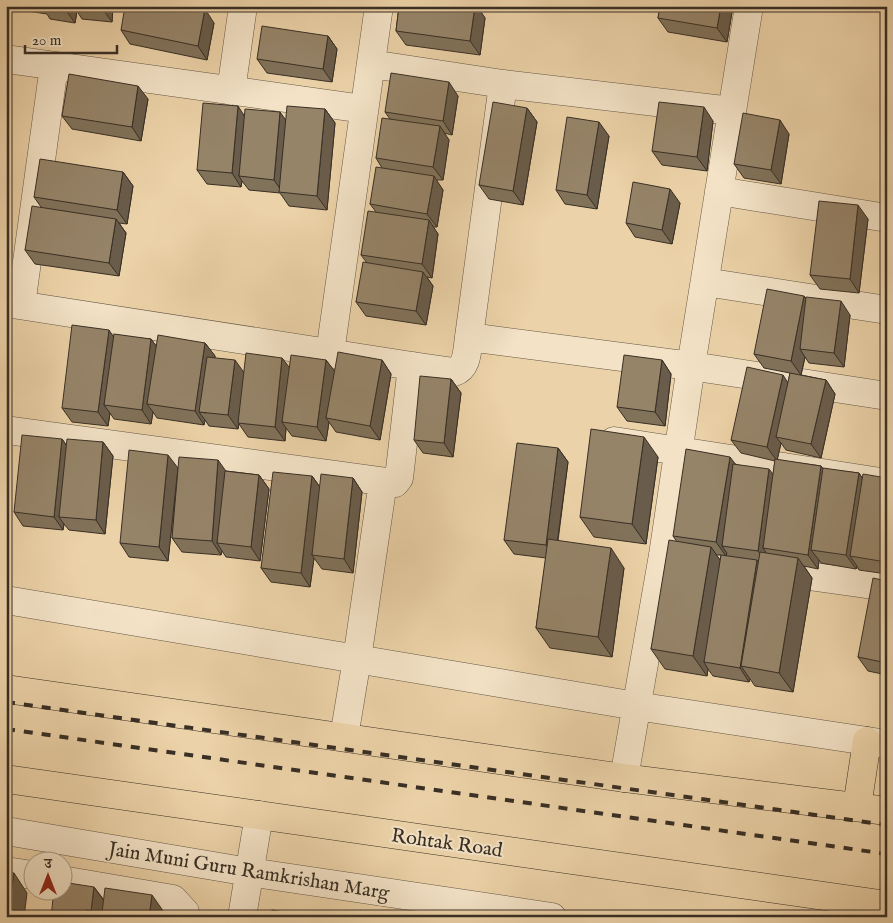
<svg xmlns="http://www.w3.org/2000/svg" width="893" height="923" viewBox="0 0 893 923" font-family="'IM FELL English','Noto Serif Devanagari',serif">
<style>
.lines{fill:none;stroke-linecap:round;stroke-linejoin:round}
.street-casing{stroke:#655846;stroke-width:29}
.primary-casing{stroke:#382f25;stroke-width:29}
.street{stroke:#f3e2c6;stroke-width:28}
.primary{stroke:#ecd2a8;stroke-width:28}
.rail{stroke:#382f25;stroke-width:4;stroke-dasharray:9 9;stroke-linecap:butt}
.wall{fill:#81725a;stroke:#382f25;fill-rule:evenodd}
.shaded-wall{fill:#695c4a;stroke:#382f25}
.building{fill:#968469;stroke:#382f25}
.labels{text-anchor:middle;stroke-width:4;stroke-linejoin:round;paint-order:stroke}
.street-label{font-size:20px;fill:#382f25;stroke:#f3e2c6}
</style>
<rect width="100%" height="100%" fill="#ecd2a8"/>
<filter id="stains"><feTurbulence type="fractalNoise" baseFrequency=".004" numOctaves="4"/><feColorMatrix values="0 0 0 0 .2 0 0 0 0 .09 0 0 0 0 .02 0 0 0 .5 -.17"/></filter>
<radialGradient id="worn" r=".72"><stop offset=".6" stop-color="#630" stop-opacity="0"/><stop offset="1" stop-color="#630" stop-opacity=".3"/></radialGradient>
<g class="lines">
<g class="street-casing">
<path id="street" d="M6 59 364 109
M503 84 732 111
M231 91 243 6
M719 191 887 218
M705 282 887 310
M6 303 412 366 454 372C468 368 467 349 469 337L503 84 371 64
M21 305 54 66
M469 337 691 366 887 396
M330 353 379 6
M6 430 395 483 399 478 412 366
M614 441 887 483
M773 571 887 587
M6 600 636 706 887 744
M344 737 357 659 383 482
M624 778 663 555 691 366 749 6
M6 831 249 872 552 917
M6 871 32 875
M62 880 173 899 185 912V917
M242 917 259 815"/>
</g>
<g class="primary-casing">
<path id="primary" d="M6 689 624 778 887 811
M6 779 887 905
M857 807 867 741"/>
</g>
<use href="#street" class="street"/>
<use href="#primary" class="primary"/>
<path class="rail" d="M6 702 887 825
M6 729 887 854"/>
</g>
<path class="wall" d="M17 6H113L112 22 82 19 77 11 75 23 50 19 47 14 20 10Z
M399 6H484L483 9 478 8 485 18 480 55 406 45 396 31Z
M660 6H733L727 42 668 32 658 18Z
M214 23 207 60 130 44 121 30Z
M328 36 337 49 332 82 267 73 257 59Z
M458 96 452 135 444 133 449 140 443 180H436L443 190 437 227H433L438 234 432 278 427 277 433 286 426 325 366 316 356 302 367 263 361 255 376 212 370 204 382 168 376 158 390 119 385 112Z
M148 99 141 141 72 129 62 116Z
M527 108 537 122 523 205 489 199 479 185Z
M325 109 335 123 327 210 289 206 280 193 249 190 242 181 241 187 207 184 197 170 245 116 286 121Z
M713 121 707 171 662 165 652 151Z
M789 134 781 184 744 178 734 164Z
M609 136 597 209 565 204 556 190Z
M123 172 133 186 127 224 119 223 126 233 119 276 35 264 25 250 41 207 34 197Z
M680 203 672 244 635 237 626 223Z
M868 219 859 293 820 289 810 275Z
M804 296 806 298 850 315 844 367 809 363 805 357 801 375 826 380 835 394 821 458 786 450 781 443 777 460 821 466 823 469 859 473 862 478H887V574L859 570 857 566 856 569 821 563 819 560 818 569 804 566 812 578 793 692 755 686 750 679 749 682 713 676 708 669 707 676 665 669 651 649 677 542 673 536 735 464 773 475 775 461 741 453 731 440 788 383 790 373 764 368 754 354ZM716 555H721L720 560Z
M113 336 151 339 156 346 205 343 215 356V358L244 372 282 358 289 368 326 360 335 372 382 360 391 374 380 440 336 432 329 422 326 441 292 436 286 428 285 441 248 437 239 424 238 429 209 426 205 420 204 425 157 418 153 412 151 424 114 419 110 413 108 426 72 422 62 408Z
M662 360 671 374 665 426 627 421 617 407Z
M451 379 461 393 453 457 423 453 414 440Z
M62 439 67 446 103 442 113 456 105 534 69 530 64 524 63 530 23 526 14 512Z
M558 448 568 462 558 541 624 568 612 657 550 648 536 628 546 558 514 554 504 540Z
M658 457 646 544 594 537 580 517Z
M178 468 226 471 259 475 269 489 260 561 226 557 222 551 221 555 182 552 172 538 177 476 168 561 129 557 120 543Z
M312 476 320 487 353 478 362 492 353 573 322 569 314 558 310 587 271 582 261 568Z
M887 581V675L868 671 858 657Z
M94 887 104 900 166 915 165 917H51Z"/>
<path class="shaded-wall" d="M65 6H74L77 11 75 23 65 9Z
M102 6H113L112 22 102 8Z
M475 6H477L485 18 480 55 470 41Z
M721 6H733L727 42 717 28Z
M205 9 214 23 207 60 198 46Z
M328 36 337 49 332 82 323 69Z
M449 82 458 96 452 135 443 121Z
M138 86 148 99 141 141 132 127Z
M238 106 247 120 239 176 242 181 241 187 232 173Z
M704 107 713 121 707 171 697 157Z
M527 108 537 122 523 205 513 191Z
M325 109 335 123 327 210 317 196Z
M280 112 290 126 283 193 274 180Z
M780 120 789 134 781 184 771 170Z
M6 121 8 124 6 133Z
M599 122 609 136 597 209 587 195Z
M440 126 449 140 443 180 433 167Z
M123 172 133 186 127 224 117 210Z
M434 176 443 190 437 227 427 214Z
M670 189 680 203 672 244 662 230Z
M858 205 868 219 859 293 850 279Z
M116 219 126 233 119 276 109 263Z
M429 220 438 234 432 278 422 264Z
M423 272 433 286 426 325 416 311Z
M804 296 814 310 800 349 805 357 801 375 791 361Z
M841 301 850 315 844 367 834 353Z
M109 330 118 344 104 405 110 413 108 426 98 412Z
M151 339 161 353 147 404 153 412 151 424 142 410Z
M205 343 215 356 206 413 199 412 205 420 204 425 195 411Z
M282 358 292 371 282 422 286 428 285 441 275 427Z
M235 360 245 374 238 429 228 415Z
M326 360 336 373 326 418 329 422 326 441 317 427Z
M382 360 391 374 380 440 370 426Z
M662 360 671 374 665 426 655 412Z
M783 375 792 389 776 437 781 443 777 461 767 447Z
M451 379 461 393 453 457 444 443Z
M826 380 835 394 821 458 811 444Z
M644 437 658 457 646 544 632 524Z
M62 439 72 453 59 517 64 524 63 530 54 517Z
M103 442 113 456 105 534 96 520Z
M558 448 568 462 555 559 546 545Z
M168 455 178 468 168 561 159 547Z
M730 457 740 470 722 546 727 553 726 556 716 542Z
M218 460 228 474 217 543 222 551 221 555 212 541Z
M821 466 831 480 811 550 819 560 818 569 808 555Z
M769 469 779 482 763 548 769 557 768 565 758 551Z
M859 473 868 487 850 556 857 566 856 569 846 555Z
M259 475 269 489 260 561 251 547Z
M312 476 322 490 312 555 314 558 310 587 301 573Z
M353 478 362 492 353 573 344 559Z
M711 547 725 567 704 662 708 669 707 676 693 656Z
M611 548 624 568 612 657 598 637Z
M798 558 812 578 793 692 779 673Z
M757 560 767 574 741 666 750 679 749 682 740 668Z
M14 873 27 893 24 917H7Z
M94 887 108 907 102 913 104 917H95L91 911Z
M152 895 166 915 165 917H149Z
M87 910 91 917H86Z"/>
<path class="building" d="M48 6H65V9Z
M86 6H102V8Z
M125 6H189L205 9 198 46 121 30Z
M399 6H475L470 41 396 31Z
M660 6H721L717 28 658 18Z
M262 26 328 36 323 69 257 59Z
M391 73 449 82 443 121 385 112Z
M69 74 138 86 132 127 62 116Z
M493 102 527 108 513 191 479 185Z
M659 102 704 107 697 157 652 151Z
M203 103 238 106 232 173 197 170Z
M287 106 325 109 317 196 279 192Z
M245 109 280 112 274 180 239 176Z
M743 113 780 120 771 170 734 164Z
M567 117 599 122 587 195 556 190Z
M382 118 440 126 433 167 376 158Z
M40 159 123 172 117 210 34 197Z
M376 167 434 176 427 214 370 204Z
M633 182 670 189 662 230 626 223Z
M819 201 858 205 850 279 810 275Z
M32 206 116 219 109 263 25 250Z
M368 211 429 220 422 264 361 255Z
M363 262 423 272 416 311 356 302Z
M767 289 804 296 791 361 754 354Z
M806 297 841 301 834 353 800 349Z
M72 325 109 330 98 412 62 408Z
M114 334 151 339 142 410 104 405Z
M158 335 205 343 195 411 147 404Z
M338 352 382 360 370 426 326 418Z
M246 353 282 358 275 427 238 423Z
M291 355 326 360 317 427 282 422Z
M624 355 662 360 655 412 617 407Z
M207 357 235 360 228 415 199 412Z
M747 367 783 375 767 447 731 440Z
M790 373 826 380 811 444 776 437Z
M420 376 451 379 444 443 414 440Z
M591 429 644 437 632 524 580 517Z
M22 435 62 439 54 517 14 512Z
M67 439 103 442 96 520 59 517Z
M517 443 558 448 546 545 504 540Z
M686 449 730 457 716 542 673 536Z
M129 450 168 455 159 547 120 543Z
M179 457 218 460 212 541 172 538Z
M775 459 821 466 808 555 763 548Z
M733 464 769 469 758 551 722 546Z
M823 468 859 473 846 555 811 550Z
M225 471 259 475 251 547 217 543Z
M273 472 312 476 301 573 261 568Z
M321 474 353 478 344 559 312 555Z
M863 474 887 478V558L886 562 850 556Z
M548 539 611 548 598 637 536 628Z
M669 540 711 547 693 656 651 649Z
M760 552 798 558 779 673 741 666Z
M721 555 757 560 740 668 704 662Z
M873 578 887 581V663L858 657Z
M6 872 14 873 7 917H6Z
M62 882 94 887 91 911 87 910 86 917H51L54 890H62Z
M105 888 152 895 149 917H108L109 914 102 913Z
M272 910 315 917H271Z"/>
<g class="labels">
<g class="street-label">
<text transform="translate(447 842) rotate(8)" y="7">Rohtak Road</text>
<text transform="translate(249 870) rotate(9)" y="7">Jain Muni Guru Ramkrishan Marg</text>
</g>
</g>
<rect width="893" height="923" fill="none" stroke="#ecd2a8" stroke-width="25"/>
<rect x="8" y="8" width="878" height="908" fill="none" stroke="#382f25" stroke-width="2.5"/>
<rect x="12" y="12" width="868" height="898" fill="none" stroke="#382f25"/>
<g transform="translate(48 876)"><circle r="24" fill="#f3e2c6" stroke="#a89a86"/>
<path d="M0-4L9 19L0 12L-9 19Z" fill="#8f2418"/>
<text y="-8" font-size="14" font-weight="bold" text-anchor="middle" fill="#382f25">उ</text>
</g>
<path d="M25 45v8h92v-8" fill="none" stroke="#382f25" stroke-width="2.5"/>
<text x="32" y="45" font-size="15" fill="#382f25" stroke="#f3e2c6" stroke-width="4" paint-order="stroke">20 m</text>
<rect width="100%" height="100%" filter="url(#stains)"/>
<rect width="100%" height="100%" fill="url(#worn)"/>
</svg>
